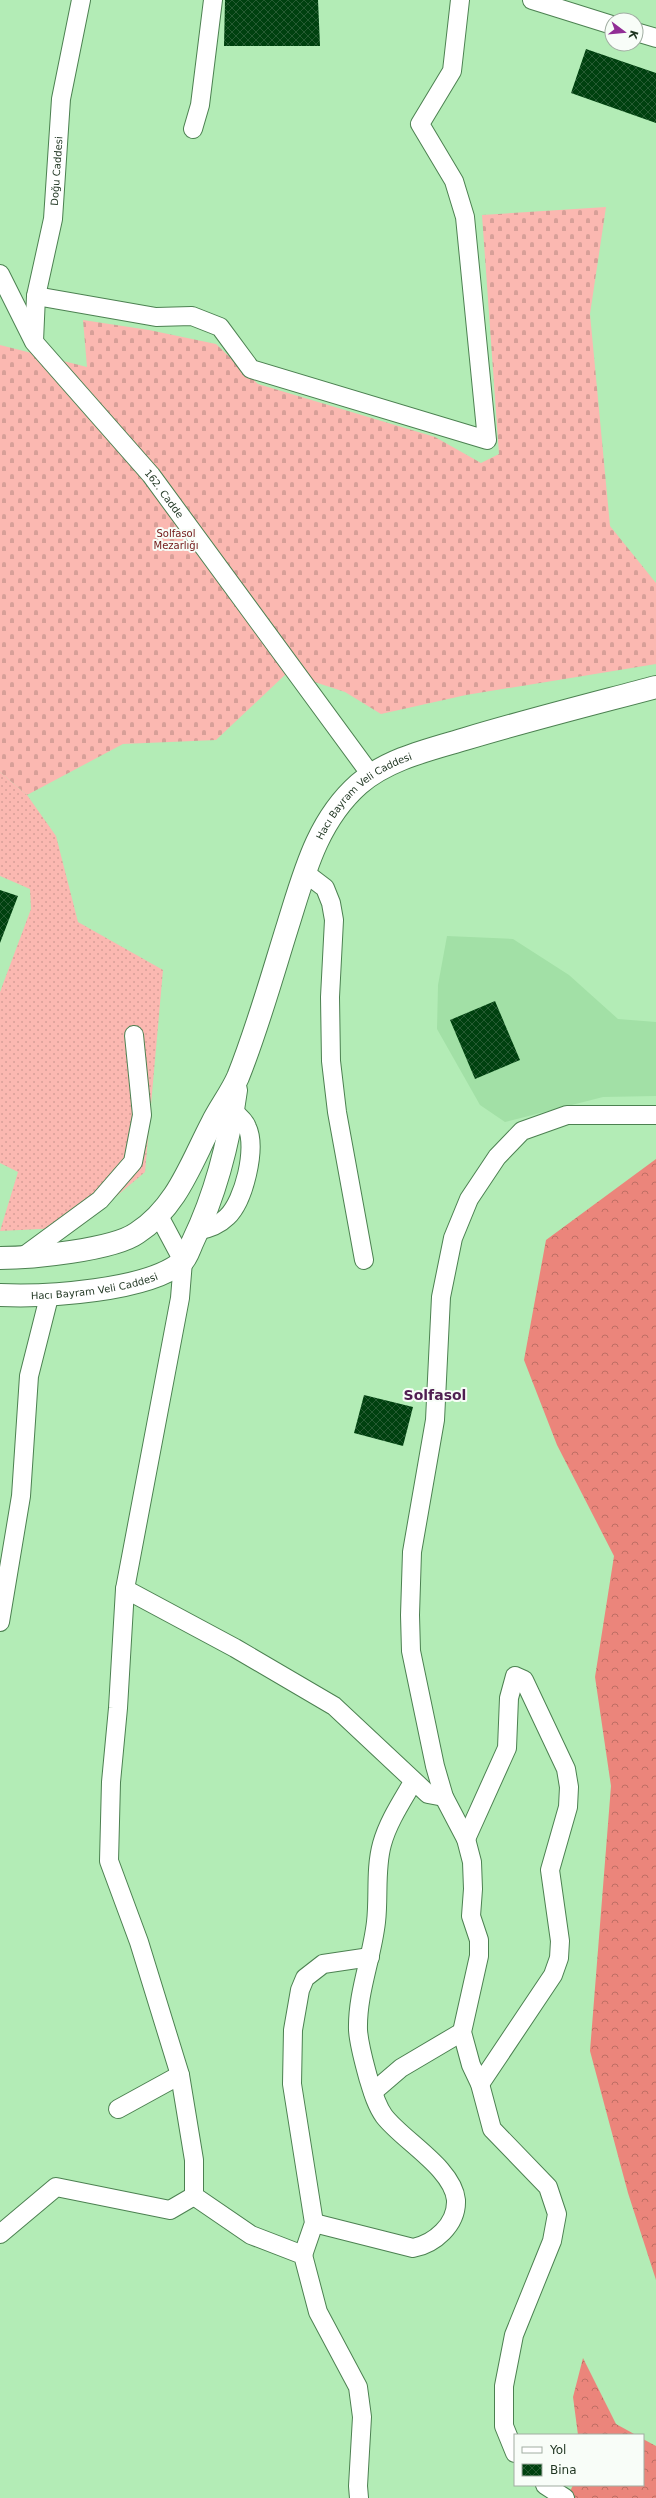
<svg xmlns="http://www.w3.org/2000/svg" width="656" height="2498" viewBox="0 0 656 2498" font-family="'DejaVu Sans',sans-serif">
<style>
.built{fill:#a2e0a6}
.grass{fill:url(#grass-dots)}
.forest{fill:url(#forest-crowns)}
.cemetery{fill:url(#cemetery-stones)}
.building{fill:url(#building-cross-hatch)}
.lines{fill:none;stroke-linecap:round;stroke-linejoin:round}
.minor-casing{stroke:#4c8151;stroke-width:20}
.major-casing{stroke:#4c8151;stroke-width:24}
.minor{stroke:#fff;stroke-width:18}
.major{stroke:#fff;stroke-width:22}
.labels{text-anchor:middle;stroke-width:4;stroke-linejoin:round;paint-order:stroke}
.street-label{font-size:10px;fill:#1f3521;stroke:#f8fdf8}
.park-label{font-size:10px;fill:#711616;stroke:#f8fdf8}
.district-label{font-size:14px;font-weight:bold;fill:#4f1f51;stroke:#f8fdf8}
</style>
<defs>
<pattern id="grass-dots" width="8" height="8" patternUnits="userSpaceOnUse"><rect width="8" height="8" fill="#fbb8b1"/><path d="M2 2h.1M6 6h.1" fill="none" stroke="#d79f98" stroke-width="1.8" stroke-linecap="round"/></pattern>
<pattern id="forest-crowns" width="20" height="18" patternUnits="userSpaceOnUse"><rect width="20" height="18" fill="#eb857b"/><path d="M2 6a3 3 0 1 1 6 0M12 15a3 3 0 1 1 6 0" fill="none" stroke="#be6e64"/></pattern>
<pattern id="cemetery-stones" width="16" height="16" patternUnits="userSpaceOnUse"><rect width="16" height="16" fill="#fbb8b1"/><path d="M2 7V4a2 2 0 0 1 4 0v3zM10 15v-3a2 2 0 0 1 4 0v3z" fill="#d79f98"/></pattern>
<pattern id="building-cross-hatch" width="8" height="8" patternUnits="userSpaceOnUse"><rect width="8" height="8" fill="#00410f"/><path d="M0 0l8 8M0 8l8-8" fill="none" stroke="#265b32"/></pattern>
</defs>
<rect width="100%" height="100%" fill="#b3ecb6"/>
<path class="built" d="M447 936 513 939 569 975 618 1019 656 1022V1096L603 1097 505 1122 480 1105 437 1029 438 985Z"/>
<path class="grass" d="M0 772 27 795 56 836 78 922 163 970 145 1172 80 1227 0 1231 18 1172 0 1163V992L31 909 30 889 0 876Z"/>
<path class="forest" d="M656 1159V2280L628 2193 590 2051 611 1786 595 1677 614 1556 557 1445 524 1360 546 1240Z
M583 2358 616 2424 636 2435H578L573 2397Z
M643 2439 656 2446V2498H567L573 2485H643Z"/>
<path class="cemetery" d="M606 207 590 314 610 526 656 583V664L466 695 381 714 345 692 287 673 216 740 123 744 27 795 0 772V345L87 367 83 320 149 330 216 344 258 384 435 437 481 463 499 454 482 215Z"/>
<path class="building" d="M225 0H318L320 46H224Z
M586 49 656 73V123L571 93Z
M0 890 18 896 0 943Z
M495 1001 520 1060 475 1079 450 1020Z
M364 1395 413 1407 403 1446 354 1433Z"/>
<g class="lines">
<g class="minor-casing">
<g id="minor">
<path d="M532 0 612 25"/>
<path d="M636 32 656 38"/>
<path d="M193 129 200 105 213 0"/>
<path id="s1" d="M0 274 34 342 151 475 371 775"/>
<path d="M36 296 156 317 192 316 220 327 251 369 487 440 465 217 454 181 420 124 452 71 460 0"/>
<path id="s2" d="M34 341 36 296 53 219 61 99 81 0"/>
<path d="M304 872 325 888 331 903 334 920 330 997 331 1061 337 1112 364 1260"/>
<path d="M159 1216 183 1261 180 1298 125 1589 118 1708 111 1782 109 1861 139 1942 180 2075 194 2160V2196"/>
<path d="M197 1231C208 1229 219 1225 227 1217 244 1201 257 1148 247 1127 245 1121 238 1115 233 1111"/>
<path d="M21 1258 100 1200 133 1162 142 1115 134 1035"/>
<path d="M125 1589 235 1648 334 1706 428 1794 444 1797"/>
<path d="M0 1622 21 1496 29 1376 50 1293"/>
<path d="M466 1839 507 1748 509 1698 515 1676 524 1680 566 1769 569 1787 568 1807 550 1870 560 1941 559 1958 553 1975 480 2084"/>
<path d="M373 2092 401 2068 462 2032"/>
<path d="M118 2109 180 2075"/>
<path d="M194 2196 251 2235 303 2255 318 2312 358 2387 362 2417 358 2486 359 2498"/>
<path d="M314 2223 413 2248C434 2244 457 2225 456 2200 453 2168 402 2140 384 2116 376 2105 372 2090 368 2077 364 2062 359 2045 358 2030 357 1993 372 1958 376 1922 379 1897 375 1869 382 1844 388 1822 402 1801 413 1782"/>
<path d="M0 2234 56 2187 170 2210 194 2196"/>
<path d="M303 2255 314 2223 292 2084 293 2030 300 1990 305 1978 323 1964 370 1957"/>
<path d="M515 2453 504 2426V2386L514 2335 552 2241 557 2214 548 2187 492 2129 480 2084 471 2065 462 2032 479 1956V1940L471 1916 473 1889 472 1862 466 1839 444 1797 435 1766 411 1651 410 1615 412 1552 435 1420 441 1297 453 1238 469 1199 497 1157 522 1131 567 1115H656"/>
<path d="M545 2485 565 2498"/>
</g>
</g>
<g class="major-casing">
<g id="major">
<path id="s3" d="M0 1258C31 1258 113 1250 137 1233 177 1207 191 1163 212 1123 220 1107 231 1093 238 1077 258 1027 272 976 288 925 304 874 317 821 359 784 388 759 428 750 465 739 528 720 592 704 656 687"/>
<path id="s4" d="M0 1295C46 1297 147 1291 182 1262 187 1258 190 1247 193 1241 216 1193 229 1142 236 1090"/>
</g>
</g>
<use href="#minor" class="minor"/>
<use href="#major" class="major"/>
</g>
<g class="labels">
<g class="street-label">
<text dy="4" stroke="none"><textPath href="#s2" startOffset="172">Doğu Caddesi</textPath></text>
<text dy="4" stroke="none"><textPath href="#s1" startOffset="276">162. Cadde</textPath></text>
<text dy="4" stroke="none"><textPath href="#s3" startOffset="644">Hacı Bayram Veli Caddesi</textPath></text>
<text dy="4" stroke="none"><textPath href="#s4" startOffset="95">Hacı Bayram Veli Caddesi</textPath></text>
</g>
<g class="park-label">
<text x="176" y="537">Solfasol<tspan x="176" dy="12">Mezarlığı</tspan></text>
</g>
<g class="district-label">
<text x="435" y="1400">Solfasol</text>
</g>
</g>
<rect x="514" y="2434" width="130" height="52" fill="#f8fdf8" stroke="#a1ada2"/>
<rect x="522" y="2447" width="20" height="6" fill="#ffffff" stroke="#a1ada2"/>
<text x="550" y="2454" font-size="12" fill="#1f3521">Yol</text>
<rect x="522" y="2464" width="20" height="12" fill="url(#building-cross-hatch)" stroke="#a1ada2"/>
<text x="550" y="2474" font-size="12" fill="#1f3521">Bina</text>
<g transform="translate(624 32) rotate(106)"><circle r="19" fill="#f8fdf8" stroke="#a1ada2"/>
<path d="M0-3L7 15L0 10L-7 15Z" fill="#912e95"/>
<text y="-6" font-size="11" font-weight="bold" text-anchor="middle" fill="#1f3521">K</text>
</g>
</svg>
